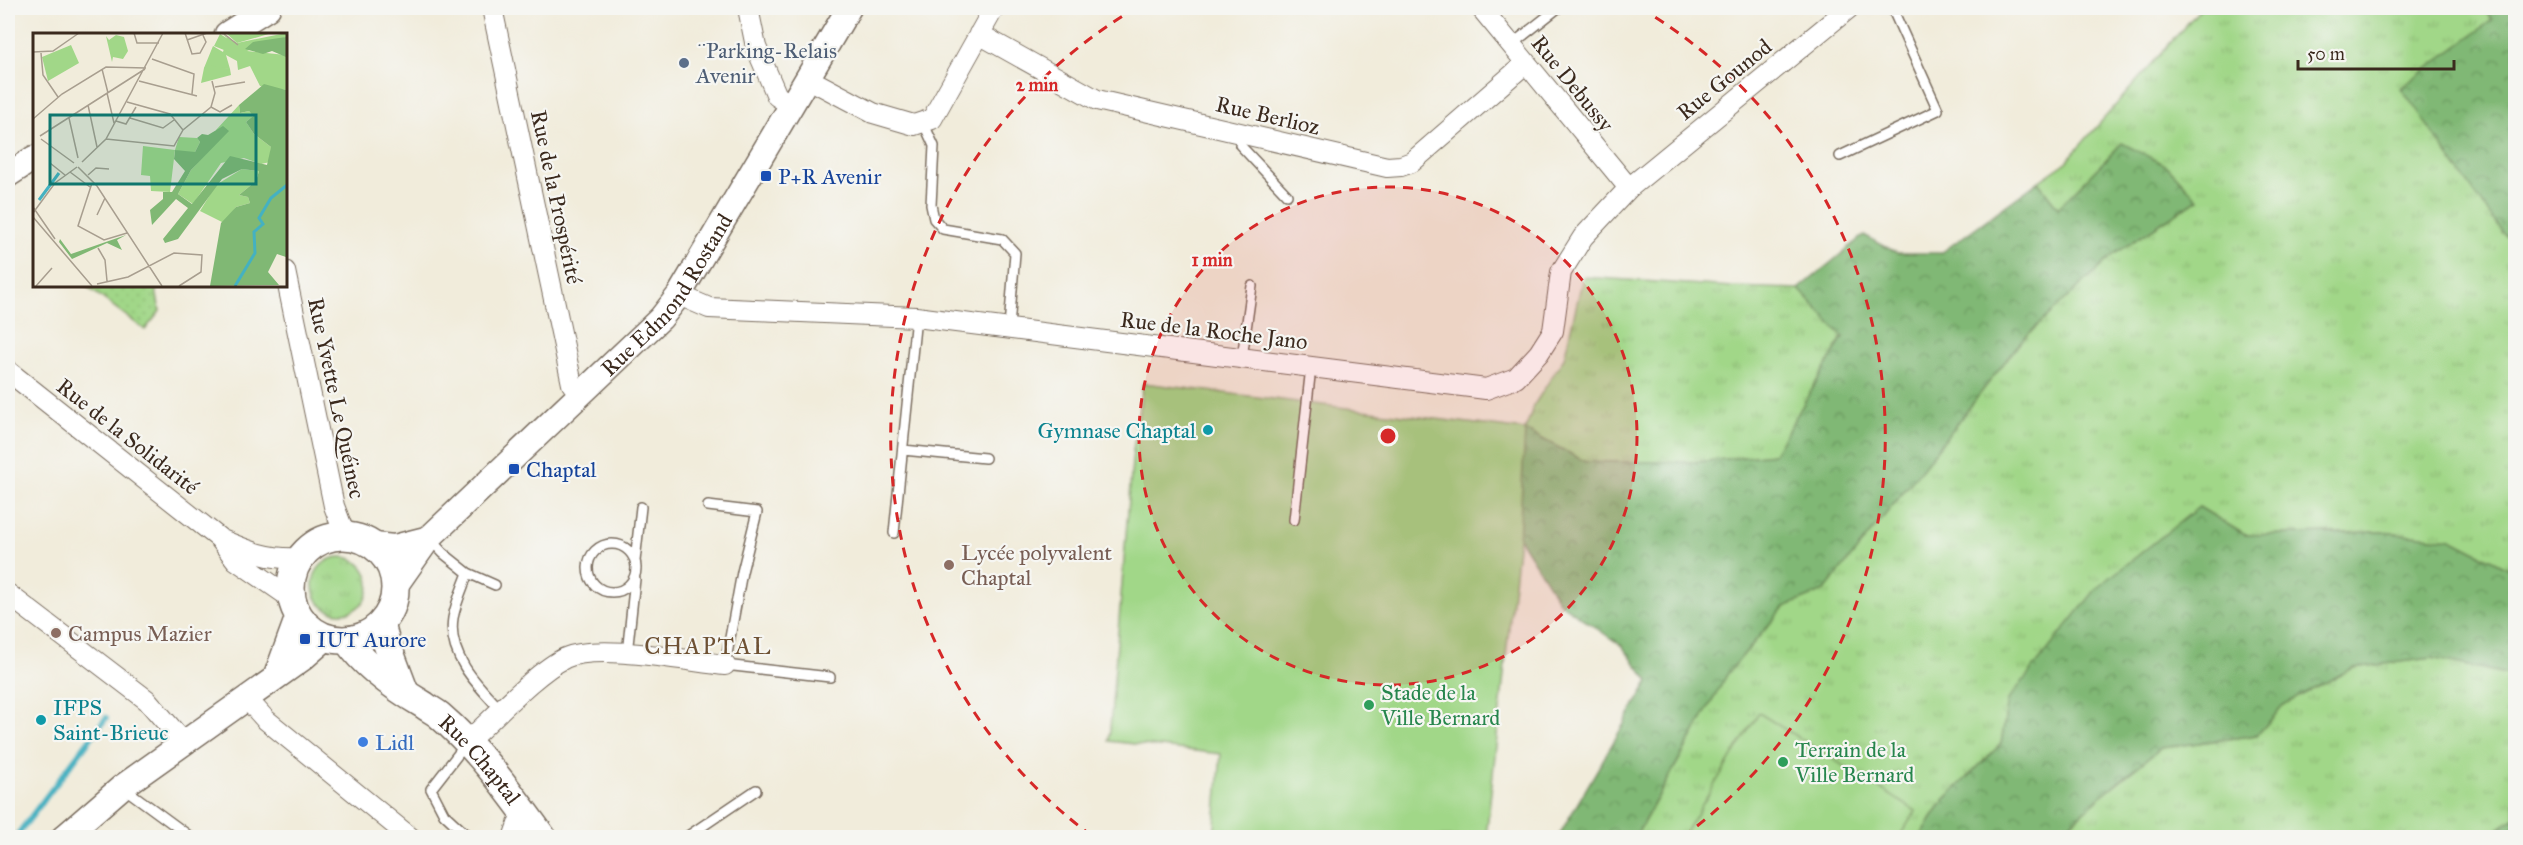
<svg xmlns="http://www.w3.org/2000/svg" width="2523" height="845" viewBox="0 0 2523 845" font-family="'IM FELL Great Primer',serif">
<style>
.grass{fill:url(#grass-tufts);stroke:#6e8053;stroke-width:1.5}
.forest{fill:url(#forest-crowns);stroke:#5e7149;stroke-width:1.5}
.park{fill:url(#park-dots);stroke:#6e8053;stroke-width:1.5}
.pitch{fill:#a1d788;stroke:#6e8053;stroke-width:1.5}
.lines{fill:none;stroke-linecap:round;stroke-linejoin:round}
.stream{stroke:#44b1c1;stroke-width:6}
.service-casing{stroke:#7b6e60;stroke-width:12}
.minor-casing{stroke:#7b6e60;stroke-width:22}
.tertiary-casing{stroke:#7b6e60;stroke-width:27}
.secondary-casing{stroke:#7b6e60;stroke-width:30}
.service{stroke:#fff;stroke-width:9}
.minor{stroke:#fff;stroke-width:20}
.tertiary{stroke:#fff;stroke-width:24}
.secondary{stroke:#fff;stroke-width:27}
.ring{fill:none;stroke:#d62828;stroke-width:3;stroke-dasharray:10 8}
.service-dot{fill:#5c6f8a;stroke:#f6f6f2;stroke-width:2}
.transit-dot{fill:#1a4fb4;stroke:#f6f6f2;stroke-width:2}
.culture-dot{fill:#0f9aa8;stroke:#f6f6f2;stroke-width:2}
.education-dot{fill:#8d6e63;stroke:#f6f6f2;stroke-width:2}
.leisure-dot{fill:#2e9e5b;stroke:#f6f6f2;stroke-width:2}
.shop-dot{fill:#3f7fe0;stroke:#f6f6f2;stroke-width:2}
.labels{text-anchor:middle;stroke-width:4.5;stroke-linejoin:round;paint-order:stroke}
.service-label{font-size:22px;fill:#4e5e75;stroke:#f6f6f2;text-anchor:start}
.street-label{font-size:22px;fill:#3b2a1e;stroke:#f6f6f2}
.transit-label{font-size:22px;fill:#164399;stroke:#f6f6f2;text-anchor:start}
.culture-label{font-size:22px;fill:#0d838f;stroke:#f6f6f2;text-anchor:end}
.education-label{font-size:22px;fill:#785e54;stroke:#f6f6f2;text-anchor:start}
.leisure-label{font-size:22px;fill:#27864d;stroke:#f6f6f2;text-anchor:start}
.shop-label{font-size:22px;fill:#366cbe;stroke:#f6f6f2;text-anchor:start}
.neighbourhood-label{font-size:24px;letter-spacing:1.5px;fill:#6e5133;stroke:#f6f6f2}
.inset-river{fill:none;stroke:#44b1c1;stroke-width:3}
.inset-road{fill:none;stroke:#a89e8f;stroke-width:1.5}
.view{fill:#0f766e;fill-opacity:0.15;stroke:#0f766e;stroke-width:3}
.inset-edge{fill:none;stroke:#3b2a1e;stroke-width:3}
.centre{fill:#d62828;stroke:#f6f6f2;stroke-width:3}
.ring-label{font-size:18px;text-anchor:middle;font-weight:bold;fill:#d62828;stroke:#f6f6f2;stroke-width:4.5;stroke-linejoin:round;paint-order:stroke}
</style>
<defs>
<pattern id="grass-tufts" width="24" height="20" patternUnits="userSpaceOnUse" patternTransform="scale(1.5)"><rect width="24" height="20" fill="#a1d788"/><path d="M3 7l-1-3M5 7V3M7 7l1-3M15 17l-1-3M17 17v-4M19 17l1-3" fill="none" stroke="#8cb975"/></pattern>
<pattern id="forest-crowns" width="20" height="18" patternUnits="userSpaceOnUse" patternTransform="scale(1.5)"><rect width="20" height="18" fill="#80b874"/><path d="M2 6a3 3 0 1 1 6 0M12 15a3 3 0 1 1 6 0" fill="none" stroke="#6a965f"/></pattern>
<pattern id="park-dots" width="8" height="8" patternUnits="userSpaceOnUse" patternTransform="scale(1.5)"><rect width="8" height="8" fill="#a1d788"/><path d="M2 2h.1M6 6h.1" fill="none" stroke="#8cb975" stroke-width="1.8" stroke-linecap="round"/></pattern>
</defs>
<rect width="100%" height="100%" fill="#f6f6f2"/>
<filter id="ink" filterUnits="userSpaceOnUse"><feTurbulence type="fractalNoise" baseFrequency=".0167" numOctaves="2"/><feDisplacementMap in="SourceGraphic" scale="12" xChannelSelector="R" yChannelSelector="G"/><feConvolveMatrix kernelMatrix="1 2 1 2 8 2 1 2 1" color-interpolation-filters="sRGB"/></filter>
<filter id="wash" filterUnits="userSpaceOnUse"><feTurbulence type="fractalNoise" baseFrequency=".008" numOctaves="4" result="noise"/><feDisplacementMap in="SourceGraphic" scale="24" xChannelSelector="R" yChannelSelector="G"/><feGaussianBlur stdDeviation="1.35" result="paint"/><feColorMatrix in="noise" values="0 0 0 0 0 0 0 0 0 0 0 0 0 0 0 0 0 1.4 0 .05"/><feComposite in="paint" operator="in"/></filter>
<g filter="url(#wash)">
<rect width="100%" height="100%" fill="#f1ecdb"/>
<path class="grass" d="M2201 8H2484L2492 19 2502 232 2515 242V572L2451 539 2382 532 2245 535 2199 507 2008 700 2001 744 1944 800 1920 837 1635 838 1728 673 1784 607 1824 591 1917 475 2021 341 2114 254 2198 199 2167 166 2058 208 2038 182 2064 164Z
M1583 277 1732 287 1799 289 1843 336 1775 454 1697 462H1586L1525 430 1534 405 1564 358Z
M313 585a28 28 0 1 1 56 0a28 28 0 1 1-56 0Z
M2432 658 2515 676V818L2487 837 2055 838 2107 791 2161 748 2257 735 2285 704 2353 668Z"/>
<path class="forest" d="M2484 8H2515V242L2502 232 2401 88 2492 20Z
M2122 143 2167 166 2198 199 2114 254 2021 341 1917 475 1824 591 1784 607 1728 673 1635 837H1558L1649 681 1622 646 1560 603 1519 538 1525 430 1586 462H1697L1774 454 1843 337 1799 289 1864 235 1897 253H1941L2038 182 2058 208Z
M2199 507 2245 535 2382 532 2451 539 2515 572V676L2432 658 2353 668 2285 704 2257 735 2161 748 2107 791 2055 837H1920L1944 800 2001 744 2008 700 2097 588Z
M2515 818V837H2487Z"/>
<path class="park" d="M85 285H155L160 311 145 330Z"/>
<path class="pitch" d="M1143 383 1525 430 1519 538 1486 837H1214L1221 754 1109 741 1133 450Z
M1759 713 1916 811 1899 837H1682Z"/>
<g class="lines">
<path class="stream" d="M15 838 106 718"/>
</g>
</g>
<g filter="url(#ink)">
<g class="lines">
<g class="service-casing">
<path id="service" d="M1511 45 1558 8
M923 122 934 146 931 205 934 219 943 229 1002 239 1015 253 1009 327
M1242 134 1240 145 1287 195
M1840 156 1938 110 1892 8
M1242 358 1252 286
M903 450 985 458
M708 506 757 512 742 572 725 665 830 677
M1294 520 1311 367
M894 533 916 317
M431 540 443 553 468 573C463 587 456 602 453 618 447 656 478 686 502 711
M588 568a24 24 0 1 1 48 0a24 24 0 1 1-48 0Z
M635 561 641 507
M468 573 495 585
M627 654 635 579
M466 744 431 789 444 814 470 838
M124 788 192 838
M685 838 756 790"/>
</g>
<g class="minor-casing">
<path id="minor" d="M492 8 572 384 581 394
M748 8 756 47 777 96 791 105
M1481 8 1629 188
M979 34 1097 100 1387 167 1401 166 1412 162 1526 63
M807 78 873 113 914 125 932 119 994 8
M285 271 334 506 345 535
M679 295 709 308 916 317 1486 389 1516 378 1539 353 1553 331 1561 272 1583 237 1629 188 1849 8
M8 371 219 538 236 560 291 598
M222 540C248 551 270 560 299 558
M8 594 147 700 184 743
M247 699 265 719 411 838
M467 742C493 719 536 672 565 658 598 643 687 661 725 665
M513 838 523 810"/>
</g>
<g class="tertiary-casing">
<g id="tertiary">
<path d="M227 34 268 8"/>
<path d="M8 175 34 158"/>
<path d="M374 545 394 547 429 538"/>
<path id="s1" d="M396 585 429 538 661 318 679 295 849 8"/>
<path d="M276 676 298 616"/>
<path d="M63 838 122 787 302 659 326 638"/>
</g>
</g>
<g class="secondary-casing">
<g id="secondary">
<circle cx="343" cy="588" r="52"/>
<path d="M381 624 385 639 405 692"/>
<path id="s2" d="M347 640C364 666 397 689 424 705 429 709 434 711 439 715 479 749 512 795 543 838"/>
</g>
</g>
<use href="#service" class="service"/>
<use href="#minor" class="minor"/>
<use href="#tertiary" class="tertiary"/>
<use href="#secondary" class="secondary"/>
</g>
</g>
<circle cx="1388" cy="436" r="249" fill="#d62828" fill-opacity=".12"/>
<g class="ring">
<circle cx="1388" cy="436" r="249"/>
<path d="M1092 836A497 497 0 0 1 1136 8M1640 8A497 497 0 0 1 1684 836"/>
</g>
<circle class="service-dot" cx="684" cy="63" r="6"/>
<g class="transit-dot">
<rect x="760" y="170" width="12" height="12" rx="3"/>
<rect x="508" y="463" width="12" height="12" rx="3"/>
<rect x="299" y="633" width="12" height="12" rx="3"/>
</g>
<g class="culture-dot">
<circle cx="1208" cy="430" r="6"/>
<circle cx="41" cy="720" r="6"/>
</g>
<g class="education-dot">
<circle cx="949" cy="565" r="6"/>
<circle cx="56" cy="633" r="6"/>
</g>
<g class="leisure-dot">
<circle cx="1369" cy="705" r="6"/>
<circle cx="1783" cy="762" r="6"/>
</g>
<circle class="shop-dot" cx="363" cy="742" r="6"/>
<g class="labels">
<g class="service-label">
<text x="696" y="58">¨Parking-Relais<tspan x="696" dy="25">Avenir</tspan></text>
</g>
<g class="street-label">
<text transform="translate(1724 79) rotate(-39)" y="8">Rue Gounod</text>
<text transform="translate(1573 83) rotate(51)" y="8">Rue Debussy</text>
<text transform="translate(1268 115) rotate(13)" y="8">Rue Berlioz</text>
<text transform="translate(557 197) rotate(78)" y="8">Rue de la Prospérité</text>
<text dy="8" stroke="none"><textPath href="#s1" startOffset="399">Rue Edmond Rostand</textPath></text>
<text transform="translate(1214 330) rotate(7)" y="8">Rue de la Roche Jano</text>
<text transform="translate(337 398) rotate(78)" y="8">Rue Yvette Le Quéinec</text>
<text transform="translate(128 436) rotate(38)" y="8">Rue de la Solidarité</text>
<text dy="8" stroke="none"><textPath href="#s2" startOffset="180">Rue Chaptal</textPath></text>
</g>
<g class="transit-label">
<text x="778" y="184">P+R Avenir</text>
<text x="526" y="477">Chaptal</text>
<text x="317" y="647">IUT Aurore</text>
</g>
<g class="culture-label">
<text x="1196" y="438">Gymnase Chaptal</text>
<text x="53" y="715" text-anchor="start">IFPS<tspan x="53" dy="25">Saint-Brieuc</tspan></text>
</g>
<g class="education-label">
<text x="961" y="560">Lycée polyvalent<tspan x="961" dy="25">Chaptal</tspan></text>
<text x="68" y="641">Campus Mazier</text>
</g>
<g class="leisure-label">
<text x="1381" y="700">Stade de la<tspan x="1381" dy="25">Ville Bernard</tspan></text>
<text x="1795" y="757">Terrain de la<tspan x="1795" dy="25">Ville Bernard</tspan></text>
</g>
<g class="shop-label">
<text x="375" y="750">Lidl</text>
</g>
<g class="neighbourhood-label">
<text x="708" y="654">CHAPTAL</text>
</g>
</g>
<g transform="translate(33 33)">
<rect width="254" height="254" fill="#f1ecdb"/>
<path d="M188 0 204 10 253 0V4L214 18 253 22V57L227 53 217 33 205 37 204 28 193 22 197 36 171 35 180 13 190 19 194 5ZM206 72 207 80 216 78 220 83 213 89 221 101 238 114 237 129 228 131 211 125 188 130 160 171 145 161 158 137 190 102 183 97ZM146 104 164 105 167 109 162 119H147L142 117ZM209 136 226 138 223 148 206 162 215 164 217 170 203 174 191 190 167 178 183 152Z" fill="#a1d788"/>
<path d="M253 4V24L239 18 230 21 212 16 220 9ZM231 51 253 57V224L244 221 235 239 246 252 177 253 188 190 203 174 217 170 215 164 206 162 223 148 226 138 209 136 189 146 145 206 132 210 130 206 155 175 143 166 119 192 117 177 130 166V159H139L152 138 141 126 142 117 162 119 167 109 164 105 169 101 175 102 190 93 196 98 158 137 145 161 159 171 197 123 234 132 238 114 221 101 213 89 220 83 216 78 207 80 206 72ZM93 202 84 207 89 217 74 210 39 226 26 209 27 206 38 221Z" fill="#80b874"/>
<path d="M193 0H239L204 10Z" fill="#a1d788"/>
<path d="M187 1 203 11 196 19 181 13ZM175 32 197 36 198 42 168 50 171 35Z" fill="#a1d788"/>
<path d="M83 2 91 4 95 18 90 26 80 24 79 29 73 3 76 7ZM38 12 46 30 15 48 9 24ZM110 113 142 117 137 159 118 158 117 143 108 142ZM161 140 173 148 160 169 147 161Z" fill="#a1d788"/>
<path class="inset-river" d="M6 167 26 140M202 253 222 220 221 199 230 191 226 185 238 165 254 152"/>
<path class="inset-road" d="M101 0 104 10H126M152 0 159 21 167 20 173 9 169 0M190 0 205 12M154 7 174 0M0 19 20 18 46 0M8 20 10 42 25 64M119 26 161 41 159 61M69 36 75 60M106 48 164 63M182 54 212 49M74 60 81 90M94 69 137 81 150 97M55 72 64 114M178 74 187 79 199 72M36 85 45 125M97 85 130 95 141 87M0 86 29 61 73 34 113 35M83 88 93 91 103 74M7 103 112 36M8 106 41 130M73 106 141 113 150 97 178 74 182 60 179 48M49 129 73 106 130 0M17 130 32 142M45 134 64 153 129 253M37 139 57 154M55 142 63 135 76 136M59 150 45 193 71 207 94 200M0 174 22 206M0 180 22 150 44 134M64 182 72 165M0 184 59 253M65 215 72 227 74 248M64 251 95 244 141 220 169 222 168 239 146 253M3 253 19 235"/>
<path class="view" d="M17 82H223V151H17Z"/>
<rect width="254" height="254" class="inset-edge"/>
</g>
<circle cx="1388" cy="436" r="9" class="centre"/>
<g class="ring-label">
<text x="1037" y="91">2 min</text>
<text x="1212" y="266">1 min</text>
</g>
<rect width="2523" height="845" fill="none" stroke="#f6f6f2" stroke-width="30"/>
<path d="M2298 60v9h156v-9" fill="none" stroke="#3b2a1e" stroke-width="3"/>
<text x="2307" y="60" font-size="18" fill="#3b2a1e" stroke="#f6f6f2" stroke-width="4.5" paint-order="stroke">50 m</text>
</svg>
